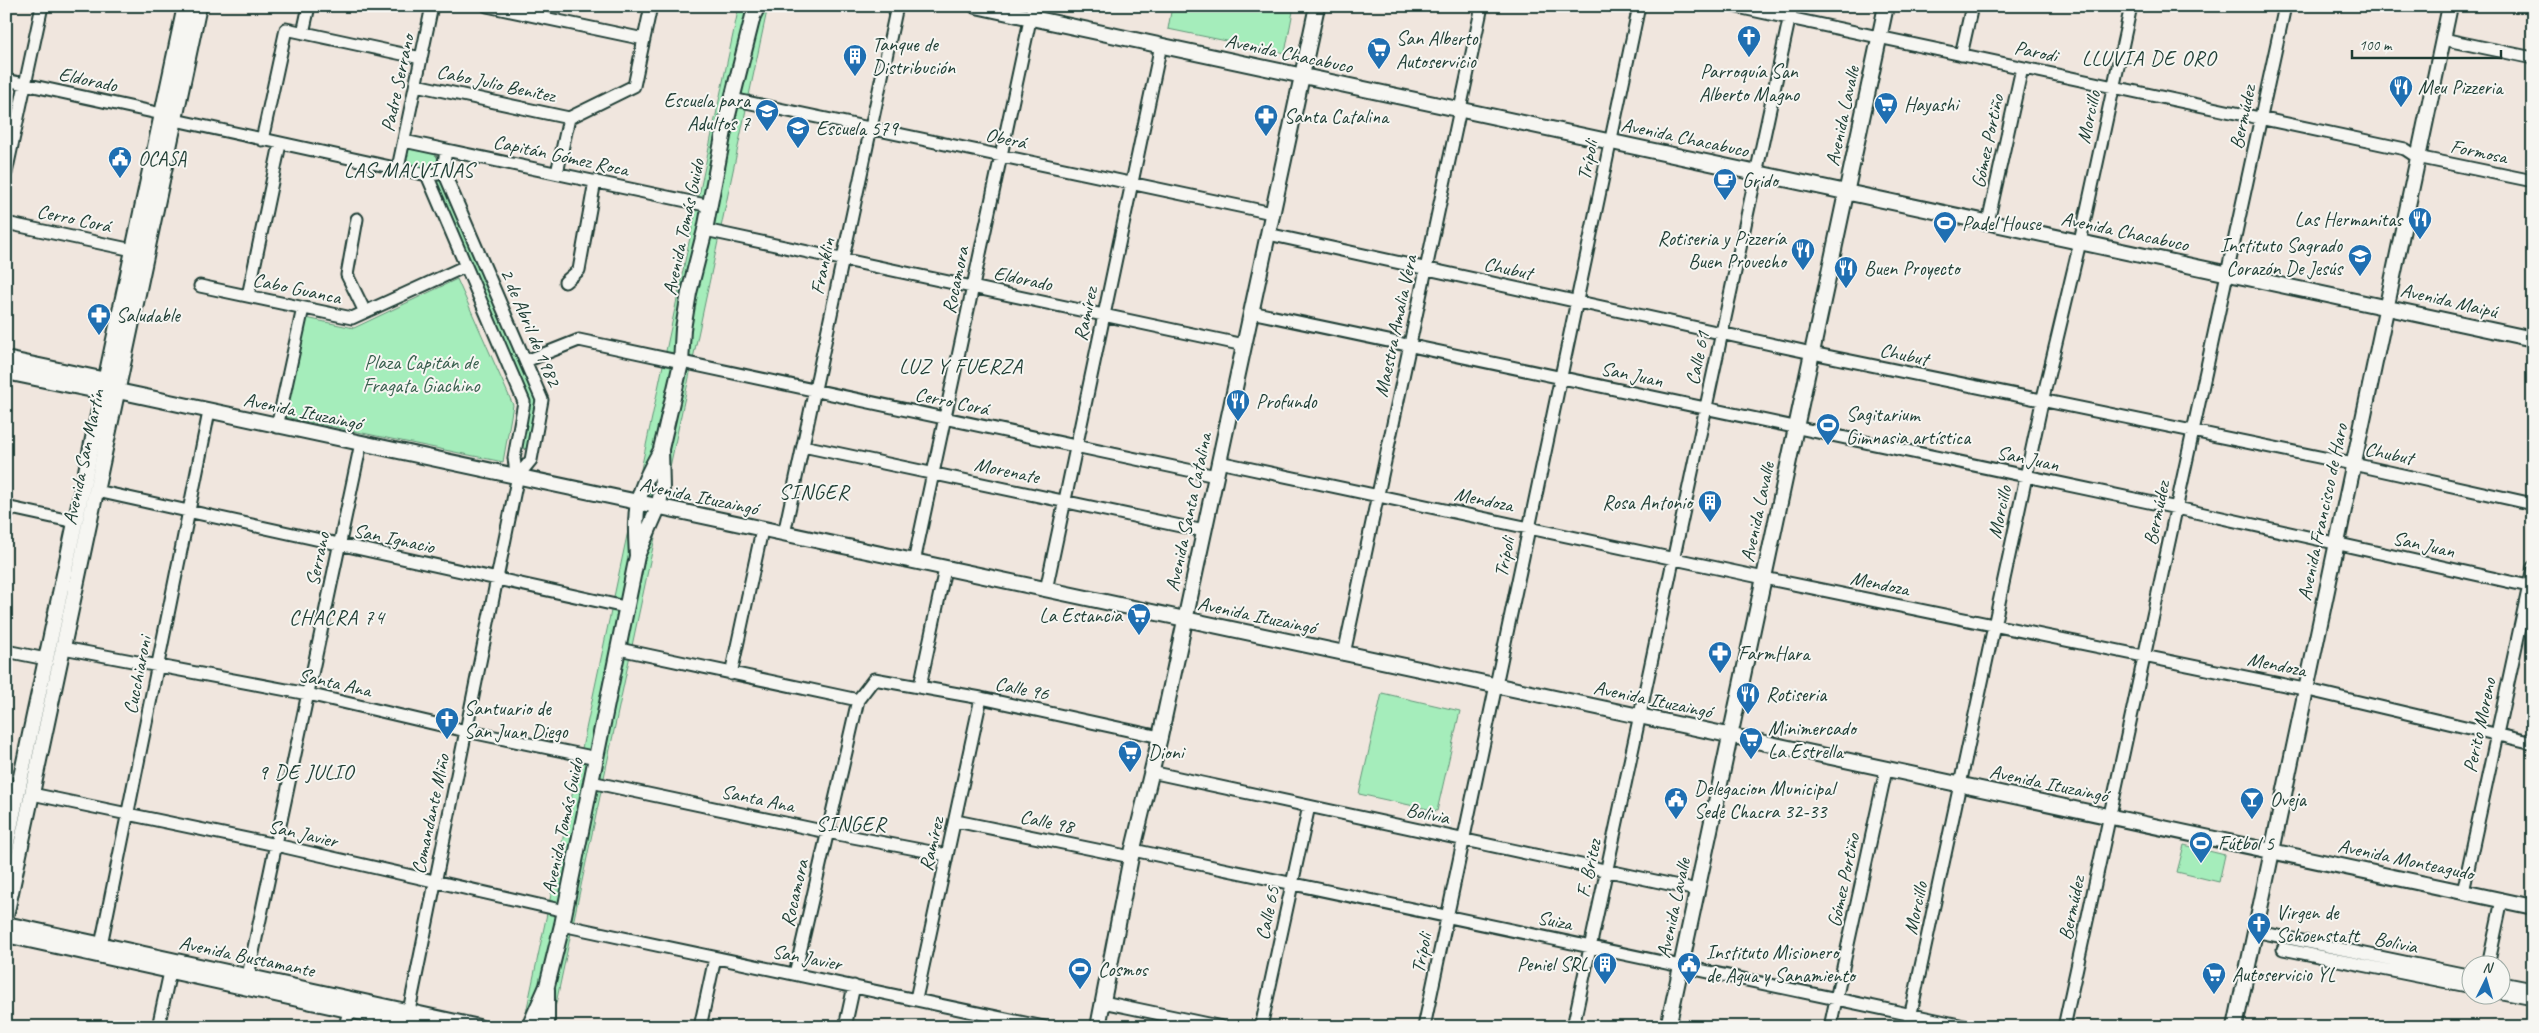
<svg xmlns="http://www.w3.org/2000/svg" width="2539" height="1033" viewBox="0 0 2539 1033" font-family="Caveat,sans-serif">
<style>
.green{fill:#a5edbb;stroke:#629578}
.lines{fill:none;stroke-linecap:round;stroke-linejoin:round}
.minor-casing{stroke:#1f3d34;stroke-width:15}
.major-casing{stroke:#1f3d34;stroke-width:18}
.minor{stroke:#f6f6f2;stroke-width:11}
.major{stroke:#f6f6f2;stroke-width:14}
.labels{text-anchor:middle;stroke-width:4;stroke-linejoin:round;paint-order:stroke}
.poi-label{font-size:20px;fill:#1f3d34;stroke:#f6f6f2;text-anchor:start}
.street-label{font-size:20px;fill:#1f3d34;stroke:#f6f6f2}
.park-label{font-size:20px;fill:#3a604f;stroke:#f6f6f2}
.neighbourhood-label{font-size:21px;letter-spacing:1px;fill:#1f3d34;stroke:#f6f6f2}
</style>
<rect width="100%" height="100%" fill="#f0e6de"/>
<filter id="ink" filterUnits="userSpaceOnUse"><feTurbulence type="fractalNoise" baseFrequency=".02" numOctaves="2"/><feDisplacementMap in="SourceGraphic" scale="10" xChannelSelector="R" yChannelSelector="G"/><feConvolveMatrix kernelMatrix="1 2 1 2 8 2 1 2 1" color-interpolation-filters="sRGB"/></filter>
<g filter="url(#ink)">
<path class="green" d="M739 6H768L551 1027H523Z
M1172 6H1294L1285 53 1168 29Z
M408 148 435 154 441 164 433 172 402 164Z
M443 177 538 399 530 449 521 448 528 401 435 181Z
M457 279 513 405 503 462 285 417 306 318 354 328Z
M1382 693 1460 711 1437 811 1359 794Z
M2184 845 2225 855 2219 882 2177 872Z"/>
<g class="lines">
<g class="minor-casing">
<path id="minor" d="M487 6 644 39
M1733 6 2405 149 2417 157 2533 181
M303 33 309 6
M2443 39 2533 58
M1961 55 1972 6
M6 80 162 114
M416 85 569 118
M732 99 1272 213
M175 120 427 175 438 174 443 170 446 150
M262 140 286 29 421 58
M404 141 710 206
M398 168 432 6
M443 170 542 400 531 460 517 477
M6 173 42 6
M557 173 569 118 634 86 651 6
M357 219 347 275 365 312
M1988 222 2022 68
M6 223 133 250
M705 230 1244 345
M1268 234 1812 353 2353 464 2533 504
M565 282 579 270 595 181
M200 286 352 318 466 266
M248 296 280 144
M1251 312 2177 508 2533 587
M526 361 579 340 1216 476
M277 427 303 308
M803 446 1204 531
M1219 462 1764 578 2304 689 2533 743
M97 491 625 607
M6 507 75 522
M784 534 897 6
M914 562 1033 6
M1046 590 1161 45
M63 648 308 694 466 731 597 758
M619 649 858 700
M6 651 46 659
M1344 654 1482 6
M731 674 762 530
M920 686 945 569
M1151 772 1697 890
M591 782 827 832 947 855
M6 790 18 792
M32 794 276 845 565 911
M956 821 1131 857
M1133 850 1969 1027
M2463 892 2533 567
M562 925 1044 1027
M2254 931 2472 976
M101 945 209 412
M2283 949 2472 987
M2488 966 2502 900
M795 974 858 700 874 679 981 698 1160 737
M248 976 361 443
M2502 983 2533 989
M2502 993 2533 999
M916 999 981 698
M1103 1002 1222 1027
M409 1011 517 480 514 458 524 402 427 175
M158 1027 170 972
M345 1027 349 1010
M700 1027 715 958
M845 1027 854 986
M1261 1027 1309 806
M1424 1027 1639 6
M1573 1027 1792 6
M1830 1027 1886 770
M1908 1027 2042 402 2080 242 2131 6
M2064 1027 2285 6"/>
</g>
<g class="major-casing">
<path id="major" d="M976 6 2533 339
M6 359 106 380 112 386
M6 372 103 392 118 391 2533 907
M637 556C634 505 636 495 661 450
M6 847 185 6
M6 916 199 6
M6 924 479 1027
M6 935 426 1027
M529 1027 547 986 562 925 637 556 658 508 662 489 661 449 681 363 683 329 689 293 705 230 724 131 753 16 758 6
M547 1027V989
M1098 1027 1131 857 1160 737 1317 6
M1668 1027 1886 6
M2235 1027 2450 6"/>
</g>
<use href="#minor" class="minor"/>
<use href="#major" class="major"/>
</g>
</g>
<defs>
<g id="church-pin" transform="scale(1.25)"><path d="M0 17L-7.5 6A9.5 9.5 0 1 1 7.5 6Z" fill="#1f6fb2" stroke="#f6f6f2"/><path d="M-1.2-6h2.4v3.5h3.3v2.4h-3.3V6h-2.4V-.1h-3.3v-2.4h3.3Z" fill="#fff"/></g>
<g id="supermarket-pin" transform="scale(1.25)"><path d="M0 17L-7.5 6A9.5 9.5 0 1 1 7.5 6Z" fill="#1f6fb2" stroke="#f6f6f2"/><path d="M-6-5.5h2.5l.6 2H6L4.5 2H-2.5L-4.4-4H-6ZM-1.5 3.2a1.3 1.3 0 1 0 .1 0ZM3 3.2a1.3 1.3 0 1 0 .1 0Z" fill="#fff"/></g>
<g id="building-pin" transform="scale(1.25)"><path d="M0 17L-7.5 6A9.5 9.5 0 1 1 7.5 6Z" fill="#1f6fb2" stroke="#f6f6f2"/><path d="M-4-6H4V6H1V3H-1V6H-4ZM-2.5-4.3h1.7v1.8h-1.7ZM.8-4.3h1.7v1.8H.8ZM-2.5-1h1.7V.8h-1.7ZM.8-1h1.7V.8H.8Z" fill="#fff"/></g>
<g id="restaurant-pin" transform="scale(1.25)"><path d="M0 17L-7.5 6A9.5 9.5 0 1 1 7.5 6Z" fill="#1f6fb2" stroke="#f6f6f2"/><path d="M-5-6h1v4h1v-4h1v4h1v-4h1v5L-1.5 .5V6h-2V.5L-5-1ZM5-6V6H3V1.5H1.5Q1.5-4 5-6Z" fill="#fff"/></g>
<g id="school-pin" transform="scale(1.25)"><path d="M0 17L-7.5 6A9.5 9.5 0 1 1 7.5 6Z" fill="#1f6fb2" stroke="#f6f6f2"/><path d="M0-5L7-2L0 1L-7-2ZM-4 1L0 2.5L4 1V4Q0 6-4 4Z" fill="#fff"/></g>
<g id="pharmacy-pin" transform="scale(1.25)"><path d="M0 17L-7.5 6A9.5 9.5 0 1 1 7.5 6Z" fill="#1f6fb2" stroke="#f6f6f2"/><path d="M-2-6h4v4h4v4h-4v4h-4v-4h-4v-4h4Z" fill="#fff"/></g>
<g id="civic-pin" transform="scale(1.25)"><path d="M0 17L-7.5 6A9.5 9.5 0 1 1 7.5 6Z" fill="#1f6fb2" stroke="#f6f6f2"/><path d="M-.6-6.5H3V-4.5H.6V-3L4-1V1h2V6H-6V1h2V-1L-.6-3ZM-1.2 2.5V6h2.4V2.5Z" fill="#fff"/></g>
<g id="cafe-pin" transform="scale(1.25)"><path d="M0 17L-7.5 6A9.5 9.5 0 1 1 7.5 6Z" fill="#1f6fb2" stroke="#f6f6f2"/><path d="M-5.5-4.5H6V0H3Q3 3.5 0 3.5H-2.5Q-5.5 3.5-5.5 0ZM3-3.2v2h1.7v-2ZM-6 4.5H4V6H-6Z" fill="#fff"/></g>
<g id="stadium-pin" transform="scale(1.25)"><path d="M0 17L-7.5 6A9.5 9.5 0 1 1 7.5 6Z" fill="#1f6fb2" stroke="#f6f6f2"/><path d="M0-5a6.5 5 0 1 0 0 10a6.5 5 0 1 0 0-10ZM-3.5-1.8h7v3.6h-7Z" fill="#fff"/></g>
<g id="bar-pin" transform="scale(1.25)"><path d="M0 17L-7.5 6A9.5 9.5 0 1 1 7.5 6Z" fill="#1f6fb2" stroke="#f6f6f2"/><path d="M-6-5H6L.8 .8V4.5H3.5V6h-7V4.5H-.8V.8Z" fill="#fff"/></g>
</defs>
<g fill-rule="evenodd">
<use href="#church-pin" x="1749" y="37"/>
<use href="#supermarket-pin" x="1379" y="49"/>
<use href="#building-pin" x="855" y="56"/>
<use href="#restaurant-pin" x="2401" y="87"/>
<use href="#supermarket-pin" x="1886" y="104"/>
<use href="#school-pin" x="767" y="111"/>
<use href="#pharmacy-pin" x="1266" y="116"/>
<use href="#school-pin" x="798" y="128"/>
<use href="#civic-pin" x="120" y="158"/>
<use href="#cafe-pin" x="1725" y="180"/>
<use href="#restaurant-pin" x="2420" y="219"/>
<use href="#stadium-pin" x="1945" y="223"/>
<use href="#restaurant-pin" x="1803" y="250"/>
<use href="#school-pin" x="2360" y="256"/>
<use href="#restaurant-pin" x="1846" y="268"/>
<use href="#pharmacy-pin" x="99" y="315"/>
<use href="#restaurant-pin" x="1238" y="401"/>
<use href="#stadium-pin" x="1828" y="425"/>
<use href="#building-pin" x="1710" y="502"/>
<use href="#supermarket-pin" x="1139" y="615"/>
<use href="#pharmacy-pin" x="1720" y="653"/>
<use href="#restaurant-pin" x="1748" y="694"/>
<use href="#church-pin" x="447" y="719"/>
<use href="#supermarket-pin" x="1751" y="739"/>
<use href="#supermarket-pin" x="1130" y="752"/>
<use href="#civic-pin" x="1676" y="799"/>
<use href="#bar-pin" x="2252" y="799"/>
<use href="#stadium-pin" x="2201" y="843"/>
<use href="#church-pin" x="2259" y="924"/>
<use href="#building-pin" x="1605" y="964"/>
<use href="#civic-pin" x="1689" y="964"/>
<use href="#stadium-pin" x="1080" y="969"/>
<use href="#supermarket-pin" x="2214" y="974"/>
</g>
<g class="labels">
<g class="poi-label">
<text x="1396" y="45">San Alberto<tspan x="1396" dy="23">Autoservicio</tspan></text>
<text x="872" y="51">Tanque de<tspan x="872" dy="23">Distribución</tspan></text>
<text x="1749" y="78" text-anchor="middle">Parroquía San<tspan x="1749" dy="23">Alberto Magno</tspan></text>
<text x="2418" y="94">Meu Pizzeria</text>
<text x="750" y="107" text-anchor="end">Escuela para<tspan x="750" dy="23">Adultos 7</tspan></text>
<text x="1904" y="111">Hayashi</text>
<text x="1284" y="123">Santa Catalina</text>
<text x="816" y="135">Escuela 579</text>
<text x="138" y="165">OCASA</text>
<text x="1742" y="187">Grido</text>
<text x="2402" y="226" text-anchor="end">Las Hermanitas</text>
<text x="1962" y="230">Padel House</text>
<text x="1786" y="245" text-anchor="end">Rotiseria y Pizzería<tspan x="1786" dy="23">Buen Provecho</tspan></text>
<text x="2342" y="252" text-anchor="end">Instituto Sagrado<tspan x="2342" dy="23">Corazón De Jesús</tspan></text>
<text x="1864" y="275">Buen Proyecto</text>
<text x="116" y="322">Saludable</text>
<text x="1256" y="408">Profundo</text>
<text x="1846" y="421">Sagitarium<tspan x="1846" dy="23">Gimnasia artística</tspan></text>
<text x="1692" y="509" text-anchor="end">Rosa Antonio</text>
<text x="1122" y="622" text-anchor="end">La Estancia</text>
<text x="1738" y="660">FarmHara</text>
<text x="1766" y="701">Rotiseria</text>
<text x="464" y="715">Santuario de<tspan x="464" dy="23">San Juan Diego</tspan></text>
<text x="1768" y="735">Minimercado<tspan x="1768" dy="23">La Estrella</tspan></text>
<text x="1148" y="759">Dioni</text>
<text x="1694" y="795">Delegacion Municipal<tspan x="1694" dy="23">Sede Chacra 32-33</tspan></text>
<text x="2270" y="806">Oveja</text>
<text x="2218" y="850">Fútbol 5</text>
<text x="2276" y="919">Virgen de<tspan x="2276" dy="23">Schoenstatt</tspan></text>
<text x="1706" y="959">Instituto Misionero<tspan x="1706" dy="23">de Agua y Sanamiento</tspan></text>
<text x="1588" y="971" text-anchor="end">Peniel SRL</text>
<text x="1098" y="976">Cosmos</text>
<text x="2232" y="981">Autoservicio YL</text>
</g>
<g class="street-label">
<text transform="translate(2036 51) rotate(12)" y="7">Parodi</text>
<text transform="translate(1289 53) rotate(12)" y="7">Avenida Chacabuco</text>
<text transform="translate(88 79) rotate(12)" y="7">Eldorado</text>
<text transform="translate(397 83) rotate(-78)" y="7">Padre Serrano</text>
<text transform="translate(496 83) rotate(12)" y="7">Cabo Julio Benítez</text>
<text transform="translate(1842 116) rotate(-78)" y="7">Avenida Lavalle</text>
<text transform="translate(2088 117) rotate(-78)" y="7">Morcillo</text>
<text transform="translate(2242 117) rotate(-78)" y="7">Bermúdez</text>
<text transform="translate(1685 137) rotate(12)" y="7">Avenida Chacabuco</text>
<text transform="translate(1006 138) rotate(12)" y="7">Oberá</text>
<text transform="translate(1987 141) rotate(-78)" y="7">Gómez Portiño</text>
<text transform="translate(2479 151) rotate(12)" y="7">Formosa</text>
<text transform="translate(561 155) rotate(12)" y="7">Capitán Gómez Roca</text>
<text transform="translate(1587 160) rotate(-78)" y="7">Trípoli</text>
<text transform="translate(74 218) rotate(12)" y="7">Cerro Corá</text>
<text transform="translate(683 227) rotate(-78)" y="7">Avenida Tomás Guido</text>
<text transform="translate(2125 231) rotate(12)" y="7">Avenida Chacabuco</text>
<text transform="translate(822 266) rotate(-78)" y="7">Franklin</text>
<text transform="translate(1508 268) rotate(12)" y="7">Chubut</text>
<text transform="translate(1023 278) rotate(12)" y="7">Eldorado</text>
<text transform="translate(955 280) rotate(-78)" y="7">Rocamora</text>
<text transform="translate(297 288) rotate(12)" y="7">Cabo Guanca</text>
<text transform="translate(2449 300) rotate(13)" y="7">Avenida Maipú</text>
<text transform="translate(1085 314) rotate(-78)" y="7">Ramírez</text>
<text transform="translate(1395 326) rotate(-78)" y="7">Maestra Amalia Vera</text>
<text transform="translate(531 327) rotate(67)" y="7">2 de Abril de 1982</text>
<text transform="translate(1904 354) rotate(12)" y="7">Chubut</text>
<text transform="translate(1697 358) rotate(-78)" y="7">Calle 61</text>
<text transform="translate(1632 374) rotate(12)" y="7">San Juan</text>
<text transform="translate(952 401) rotate(12)" y="7">Cerro Corá</text>
<text transform="translate(303 411) rotate(12)" y="7">Avenida Ituzaingó</text>
<text transform="translate(2389 453) rotate(12)" y="7">Chubut</text>
<text transform="translate(83 457) rotate(-78)" y="7">Avenida San Martín</text>
<text transform="translate(2028 458) rotate(12)" y="7">San Juan</text>
<text transform="translate(1007 470) rotate(12)" y="7">Morenate</text>
<text transform="translate(699 496) rotate(12)" y="7">Avenida Ituzaingó</text>
<text transform="translate(1484 499) rotate(12)" y="7">Mendoza</text>
<text transform="translate(1188 512) rotate(-78)" y="7">Avenida Santa Catalina</text>
<text transform="translate(1757 512) rotate(-78)" y="7">Avenida Lavalle</text>
<text transform="translate(1999 512) rotate(-78)" y="7">Morcillo</text>
<text transform="translate(2322 512) rotate(-78)" y="7">Avenida Francisco de Haro</text>
<text transform="translate(2156 513) rotate(-78)" y="7">Bermúdez</text>
<text transform="translate(394 538) rotate(12)" y="7">San Ignacio</text>
<text transform="translate(2424 544) rotate(13)" y="7">San Juan</text>
<text transform="translate(1504 557) rotate(-78)" y="7">Trípoli</text>
<text transform="translate(317 559) rotate(-78)" y="7">Serrano</text>
<text transform="translate(1880 583) rotate(12)" y="7">Mendoza</text>
<text transform="translate(1257 615) rotate(12)" y="7">Avenida Ituzaingó</text>
<text transform="translate(2277 664) rotate(12)" y="7">Mendoza</text>
<text transform="translate(137 675) rotate(-79)" y="7">Cucchiaroni</text>
<text transform="translate(335 682) rotate(13)" y="7">Santa Ana</text>
<text transform="translate(1022 688) rotate(12)" y="7">Calle 96</text>
<text transform="translate(1653 699) rotate(12)" y="7">Avenida Ituzaingó</text>
<text transform="translate(2479 725) rotate(-78)" y="7">Perito Moreno</text>
<text transform="translate(2049 783) rotate(12)" y="7">Avenida Ituzaingó</text>
<text transform="translate(758 798) rotate(12)" y="7">Santa Ana</text>
<text transform="translate(1428 813) rotate(12)" y="7">Bolivia</text>
<text transform="translate(430 814) rotate(-78)" y="7">Comandante Miño</text>
<text transform="translate(1047 821) rotate(12)" y="7">Calle 98</text>
<text transform="translate(562 826) rotate(-78)" y="7">Avenida Tomás Guido</text>
<text transform="translate(303 833) rotate(13)" y="7">San Javier</text>
<text transform="translate(931 844) rotate(-77)" y="7">Ramírez</text>
<text transform="translate(2406 859) rotate(12)" y="7">Avenida Monteagudo</text>
<text transform="translate(1588 868) rotate(-78)" y="7">F. Britez</text>
<text transform="translate(1843 880) rotate(-78)" y="7">Gómez Portiño</text>
<text transform="translate(794 893) rotate(-77)" y="7">Rocamora</text>
<text transform="translate(1673 908) rotate(-78)" y="7">Avenida Lavalle</text>
<text transform="translate(1915 908) rotate(-78)" y="7">Morcillo</text>
<text transform="translate(2071 908) rotate(-78)" y="7">Bermúdez</text>
<text transform="translate(1267 913) rotate(-78)" y="7">Calle 65</text>
<text transform="translate(1555 920) rotate(12)" y="7">Suiza</text>
<text transform="translate(2396 942) rotate(12)" y="7">Bolivia</text>
<text transform="translate(1421 953) rotate(-78)" y="7">Trípoli</text>
<text transform="translate(247 956) rotate(12)" y="7">Avenida Bustamante</text>
<text transform="translate(807 957) rotate(11)" y="7">San Javier</text>
</g>
<g class="park-label">
<text x="421" y="369">Plaza Capitán de<tspan x="421" dy="23">Fragata Giachino</tspan></text>
</g>
<g class="neighbourhood-label">
<text x="2149" y="65">LLUVIA DE ORO</text>
<text x="409" y="177">LAS MALVINAS</text>
<text x="961" y="373">LUZ Y FUERZA</text>
<text x="814" y="499">SINGER</text>
<text x="337" y="624">CHACRA 74</text>
<text x="306" y="779">9 DE JULIO</text>
<text x="851" y="831">SINGER</text>
</g>
</g>
<rect width="2539" height="1033" fill="none" stroke="#f6f6f2" stroke-width="25"/>
<rect x="12" y="12" width="2514" height="1008" fill="none" stroke="#1f3d34" stroke-width="2" filter="url(#ink)"/>
<g transform="translate(2486 980) rotate(5)"><circle r="24" fill="#f6f6f2" stroke="#a0aca6"/>
<path d="M0-4L9 19L0 12L-9 19Z" fill="#1f6fb2"/>
<text y="-8" font-size="14" font-weight="bold" text-anchor="middle" fill="#1f3d34">N</text>
</g>
<path d="M2352 50v8h149v-8" fill="none" stroke="#1f3d34" stroke-width="2.5"/>
<text x="2359" y="50" font-size="15" fill="#1f3d34" stroke="#f6f6f2" stroke-width="4" paint-order="stroke">100 m</text>
</svg>
